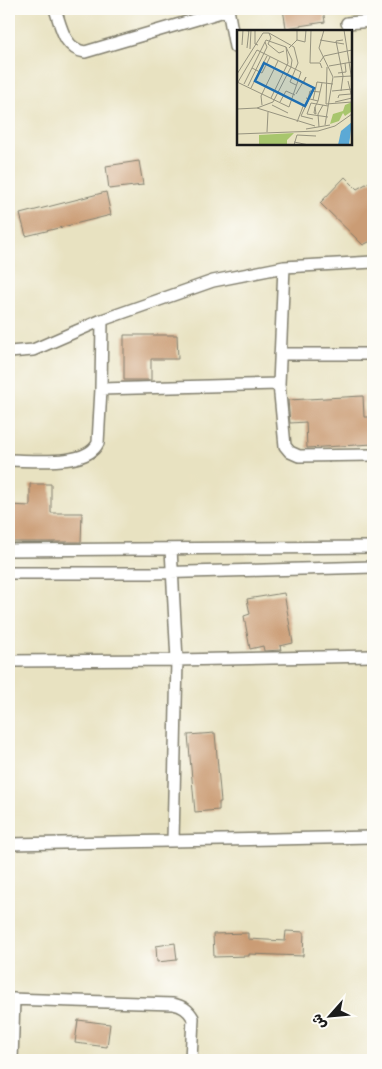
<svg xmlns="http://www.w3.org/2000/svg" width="382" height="1069" viewBox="0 0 382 1069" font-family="'Gochi Hand','Playpen Sans Arabic',sans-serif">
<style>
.building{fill:#ca9c74}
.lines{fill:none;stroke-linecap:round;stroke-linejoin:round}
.minor-casing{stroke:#827f6e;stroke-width:14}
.minor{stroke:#fff;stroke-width:11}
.inset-road{fill:none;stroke:#96937f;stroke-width:1}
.view{fill:#1f6fb2;fill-opacity:0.15;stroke:#1f6fb2;stroke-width:2.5}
.inset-edge{fill:none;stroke:#1c1c1c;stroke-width:2.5}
</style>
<rect width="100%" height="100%" fill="#fdfcf7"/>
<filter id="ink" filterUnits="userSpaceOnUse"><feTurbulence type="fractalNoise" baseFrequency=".02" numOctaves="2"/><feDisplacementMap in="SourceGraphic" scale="10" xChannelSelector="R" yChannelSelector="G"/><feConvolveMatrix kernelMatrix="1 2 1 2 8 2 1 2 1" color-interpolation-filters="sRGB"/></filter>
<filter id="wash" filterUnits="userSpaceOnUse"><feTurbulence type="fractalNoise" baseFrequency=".0096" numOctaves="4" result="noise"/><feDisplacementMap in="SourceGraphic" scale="20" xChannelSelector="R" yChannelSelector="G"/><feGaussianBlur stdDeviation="1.12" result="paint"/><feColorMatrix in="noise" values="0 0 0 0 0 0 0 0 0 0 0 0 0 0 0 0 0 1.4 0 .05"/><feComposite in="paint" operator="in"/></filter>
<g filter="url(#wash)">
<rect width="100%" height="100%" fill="#e8e2c1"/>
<g id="blocks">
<path class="building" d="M283 9H323L325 22 286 28Z
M139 161 143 185 109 189 106 166Z
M345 177 357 189 373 180V240L363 245 320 203Z
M106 192 111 215 26 236 20 214Z
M124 335H177L178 359H151V380H124Z
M363 396 364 417H373V444L307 448 306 422 290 423 288 400Z
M30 484H51V513H82L81 542H9V505L30 506Z
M284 593 293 643 280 646 281 650 264 651 263 646 250 649 244 616 250 614 247 599Z
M215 733 221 802H219V810L195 812 188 735Z
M286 931 304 932 303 956 249 954V956L214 957 213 934 248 933V939L285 941Z
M175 943 177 960 157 962 156 946Z
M78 1020 110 1024 107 1047 75 1043Z"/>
</g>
</g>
<g filter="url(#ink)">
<use href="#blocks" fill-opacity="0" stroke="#827f6e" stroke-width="1"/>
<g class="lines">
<g class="minor-casing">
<path id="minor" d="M55 9C61 26 64 49 85 52L228 10
M228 9 235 47
M347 23 373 21
M284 267 279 384 285 446 290 452 299 456 373 455
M9 352 33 350 102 320 213 281 284 267 373 262
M280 354H373
M101 389 279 384
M9 460C31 460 87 467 98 443L101 389 102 320
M171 549 177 660 173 841
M9 550 373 547
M9 573H152L373 567
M9 661 177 660 373 656
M9 844 373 837
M9 999 173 1004C182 1006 188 1009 193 1018L191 1060
M12 1060 14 999"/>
</g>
<use href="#minor" class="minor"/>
</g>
</g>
<g transform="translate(237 30)">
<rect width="115" height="115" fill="#e8e2c1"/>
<path d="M115 72V81L108 86 106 83 102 91 93 94 96 84 106 81 108 75ZM57 103 50 110V115H22V105Z" fill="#a8c66d"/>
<path d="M115 92 112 115H101L104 101Z" fill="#5ca9d5"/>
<path class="inset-road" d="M18 0V14L21 15M74 0 73 33H83L85 38M87 0 82 18 96 47 88 95M107 0 115 51M32 3 57 17 61 33 53 52 59 55M60 10 68 12 69 0M83 10 107 14M31 14 42 23 47 21M5 15 6 0 12 1M10 18 12 0M52 18 60 10V0M13 19 14 0M83 32 87 26 115 20M92 36 115 32M90 37 89 74 115 72M15 38 25 43 33 27M101 43 109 42 108 33M0 44 26 3H32L34 8 31 14M106 46 99 11 106 10M97 47 114 46M0 52 52 77 64 42 20 20 1 52M7 54 29 10 49 17 55 30 54 37 36 72 20 78 78 96M11 56 30 17 28 12M14 58 30 26M95 61 115 59M104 61 106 46M59 64 69 47 67 52M34 68 51 33 49 17M69 68 81 71 78 77 77 83 79 84 78 77M101 68 102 65 114 64 111 51M71 69 73 61 83 62M72 69 64 86 76 89M76 70 80 52 96 54M81 71 85 53M43 72 49 61 58 65M98 72 115 68M25 75 24 66 41 31M35 75 51 83M0 79 20 78M91 87 70 84 74 73 91 76M60 92 67 74M82 97 81 84 86 75M69 99 93 95M30 102 31 82M0 104 81 101 98 96 115 84M57 112 72 115M57 115 60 105 79 106"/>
<path class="view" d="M27 33 77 58 68 76 18 51Z"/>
<rect width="115" height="115" class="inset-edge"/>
</g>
<rect width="382" height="1069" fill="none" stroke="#fdfcf7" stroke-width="30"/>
<g transform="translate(330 1016) rotate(243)" stroke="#fdfcf7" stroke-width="4" paint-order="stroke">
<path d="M0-4L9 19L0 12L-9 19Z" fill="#1c1c1c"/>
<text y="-8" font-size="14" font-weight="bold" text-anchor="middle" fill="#1c1c1c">ش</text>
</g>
</svg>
